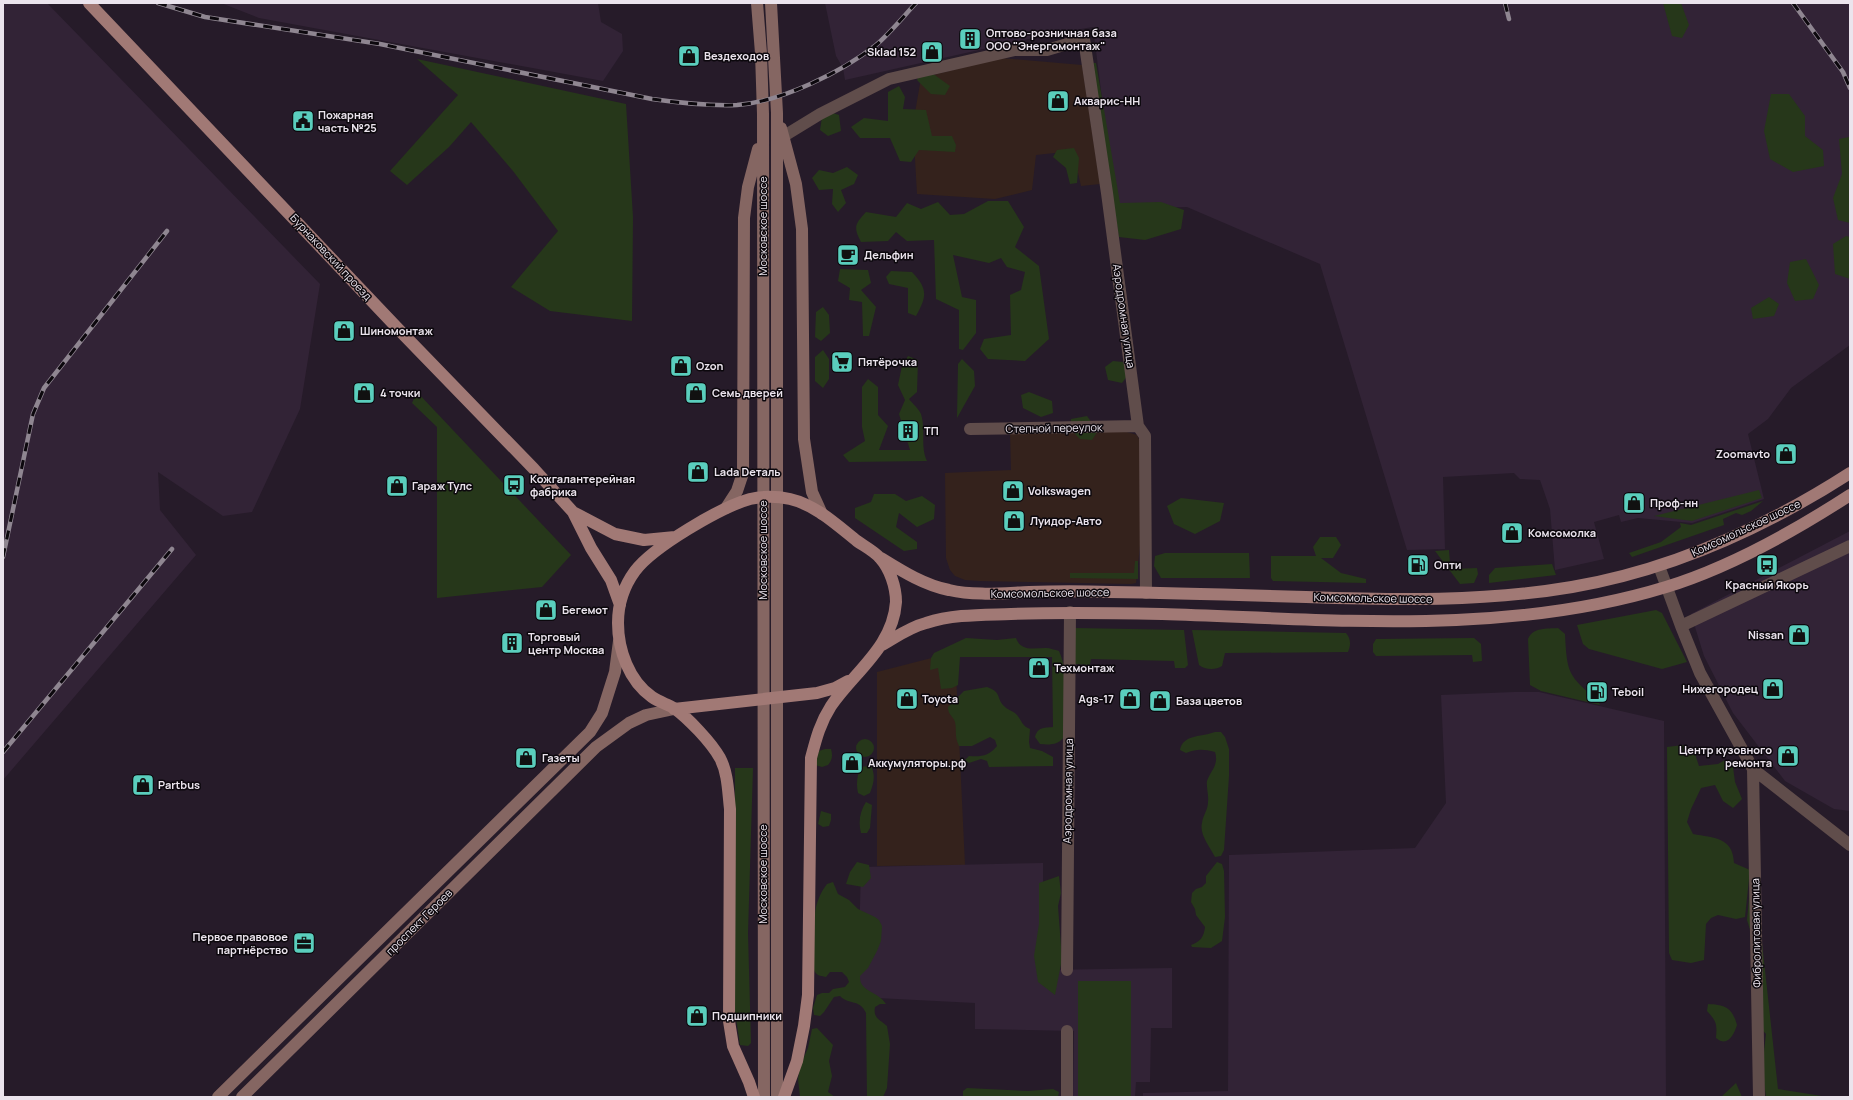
<svg xmlns="http://www.w3.org/2000/svg" width="1853" height="1100" viewBox="0 0 1853 1100" font-family="Manrope,sans-serif">
<style>
.commercial{fill:#34221c}
.built{fill:#322336}
.green{fill:#26371a}
.lines{fill:none;stroke-linecap:round;stroke-linejoin:round}
.street{stroke:#604d4b;stroke-width:12}
.secondary{stroke:#856662;stroke-width:12}
.primary{stroke:#a17975;stroke-width:12}
.rail-casing{stroke:#8f8691;stroke-width:4.5}
.rail{stroke:#0c080d;stroke-width:3;stroke-dasharray:9;stroke-linecap:butt}
.labels{text-anchor:middle;stroke-width:3;stroke-linejoin:round;paint-order:stroke}
.poi-label{font-size:11px;font-weight:bold;fill:#ebe4ed;stroke:#0c080d;text-anchor:start}
.street-label{font-size:11px;fill:#ebe4ed;stroke:#0c080d}
</style>
<rect width="100%" height="100%" fill="#261b29"/>
<path class="commercial" d="M1001 58 1082 65 1100 184 1081 186 1073 151 1036 155 1032 190 995 199 917 194 913 124 921 78Z
M1010 432H1127L1137 435 1142 445V527L1136 583 1131 584 979 581 965 580 955 576 950 570 946 558 945 473 1011 470Z
M955 652 965 865 877 866V672Z"/>
<path class="built" d="M3 3H47L320 284 300 409 252 512 223 516 158 472 160 510 196 555 3 780Z
M221 3H598L601 22 622 34 623 51 603 81 259 18Z
M825 3H1850V345L1791 388 1768 419 1748 434 1764 499 1692 523 1638 518 1621 522 1619 515 1594 522 1604 559 1555 570 1550 509 1540 480 1520 479 1514 473 1443 477 1445 549 1407 550 1320 264 1187 207 1116 209 1093 27 1046 35 845 80 843 68 836 56Z
M1850 531V811L1834 809 1785 781 1733 713 1704 656 1691 614Z
M1514 692H1539L1664 721 1666 1097H1143V1093L1228 1091 1229 855 1415 848 1446 803 1441 695Z
M1043 863V970L1172 968V1028H1151L1150 1082H1136L1135 1097H1073L1074 1031 975 1029V1003L877 998 858 984 861 867Z"/>
<path class="green" d="M1663 3H1681L1689 25 1682 38 1672 36Z
M417 59 626 104 633 217 632 321 550 311 511 287 558 231 513 171 471 122 449 147 407 185 390 171 458 95Z
M1090 63H1096L1120 203 1161 202 1184 210 1181 229 1145 240 1119 237Z
M932 73 950 86 945 95 931 94 917 80 919 75Z
M899 86 905 97 903 109 926 110 932 136H952L956 145 955 152 919 150 911 162 900 161 890 138H860L851 127 864 118 888 121V92Z
M1771 94H1789L1805 116V136L1823 150 1824 166 1793 172 1770 159 1764 131Z
M830 112 839 115 841 131 828 136 820 130 822 117Z
M1849 137 1850 143V223L1838 220 1833 198 1842 174 1839 139Z
M1074 148 1079 158 1077 183 1070 184 1066 168 1053 157 1057 150Z
M847 167 858 175 854 184 841 190 846 203 838 212 832 204 833 189 819 190 812 178 819 170 833 173Z
M988 201H1008L1024 227 1015 247 1039 266 1049 339 1025 361 988 359 980 349 984 339 1011 335 1010 295 1021 290 1025 272 1007 267 1001 258 989 263 953 255 962 297 976 300V333L963 350 959 349V310L936 299 934 240 907 241 896 232 888 241 861 242C853 227 855 224 866 212L896 217 907 203 921 209 938 202 950 215 964 214Z
M1846 236 1850 237V279L1835 274 1833 244Z
M1806 259 1819 285 1813 299 1795 301 1787 283 1790 262Z
M840 269 868 270 871 283 861 290 876 307 869 336H863L862 302 849 300 850 288 838 281Z
M891 271 912 272C928 289 927 296 916 316L908 313V288L889 284 886 277Z
M1769 297 1779 304 1774 316 1753 319 1751 308Z
M823 307 829 315 830 333 821 341 815 337 816 312Z
M823 350 829 359V379L823 388 815 381V357Z
M908 356 918 360 917 392 909 399C913 404 919 409 921 414 926 430 920 446 927 461L849 462 843 455 865 441 862 427V387L868 379 878 387V415L888 426 879 450H910L899 414 905 400 898 385 902 366Z
M962 359 974 371 975 386 957 418 958 364Z
M1113 361 1123 362 1128 375 1122 383 1108 380 1105 367Z
M417 392 571 555 542 587 437 598V427L412 403Z
M1029 392 1052 401 1053 413 1041 417 1023 408 1021 395Z
M1087 416 1098 431 1092 440 1080 439 1070 429 1071 419Z
M1759 490 1762 498 1692 521 1654 516Z
M874 494H895L906 501 922 496 935 505 934 519 917 527 899 513 896 527 917 542V549L904 551 855 518V508L871 502Z
M1181 498 1224 503 1220 521 1195 534 1174 524 1167 506Z
M1763 501 1751 511 1742 515 1736 513 1723 519 1724 525 1632 557 1629 553 1661 542 1681 527 1680 523 1691 525Z
M1320 537H1336L1341 545 1333 558H1321L1341 573 1366 579V583L1273 581 1271 578V556H1316L1313 547Z
M1449 550 1450 563 1454 569 1477 568 1478 574 1474 583 1460 584 1435 551Z
M1165 553H1249L1250 578H1161L1154 566 1155 556Z
M1135 561H1138V579L1070 578V573H1134Z
M1552 564 1556 575 1489 583V575L1495 568Z
M1656 610 1662 613 1687 662 1662 669 1589 649 1583 644 1577 625Z
M1075 628 1184 630 1188 665 1185 668H1175L1174 661 1091 659 1090 665 1074 664Z
M1558 628 1565 634C1567 674 1568 675 1598 701L1600 705 1541 691 1530 685 1528 639C1533 627 1547 629 1558 628Z
M1192 630 1346 633C1351 639 1351 645 1348 652L1225 653 1222 666C1216 670 1205 670 1199 665Z
M966 638 997 640 1016 638C1021 652 1034 648 1046 648 1050 648 1055 650 1059 651 1070 675 1065 711 1064 737 1058 745 1050 745 1040 744L1035 737C1038 727 1043 728 1053 727L1052 657H960L958 685 952 688 941 689 938 668 930 670 931 658 934 653Z
M1474 638 1481 644 1482 661 1473 662 1472 655 1376 656 1373 652V644L1376 639Z
M987 687C1002 692 996 698 1004 706 1007 710 1014 711 1017 715 1022 721 1022 726 1030 729L1029 742 1030 748 1042 751 1053 757V766L989 767 987 761 981 759 969 763 965 760 969 756C981 757 989 756 997 746L995 740 990 737 972 746H959C954 735 957 731 955 722 953 716 948 715 948 707L964 691Z
M1215 732H1221L1225 737 1229 749V776L1224 850 1221 856 1215 857C1210 847 1199 834 1202 823 1203 815 1208 810 1208 802 1209 796 1206 786 1207 781 1211 770 1219 765 1215 752 1203 749 1197 749 1186 753L1180 750C1183 734 1202 737 1215 732Z
M856 748a9 9 0 1 1 18 0a9 9 0 1 1-18 0Z
M1683 745 1694 751 1699 766 1718 764 1725 760 1733 767 1735 782 1742 799 1733 808 1723 801 1715 785 1701 788 1691 809 1687 822 1693 834C1714 838 1733 837 1734 863L1750 870 1745 917 1736 919 1718 915 1711 918 1706 924 1704 960 1691 963 1672 960 1669 953 1667 747Z
M825 749H831C833 756 832 760 828 765L822 767 815 765 819 751Z
M870 764C876 774 874 783 870 793L864 796 858 793C856 784 857 775 861 767L868 766Z
M735 768H753L748 933 751 1043 748 1046 740 1045 734 1004Z
M866 802 872 805 870 828 867 833H861C858 822 860 811 866 802Z
M821 811 831 814V820L829 826 823 827 818 824Z
M857 862 869 865 871 878 863 887 846 884 850 872Z
M1217 862 1222 864 1224 871 1225 917 1222 941 1211 948 1192 947 1191 945C1200 942 1204 937 1205 927L1196 915 1195 909 1191 902 1192 893 1196 889 1202 887 1206 883V876Z
M1754 869 1778 1089 1828 1097H1766L1762 1069 1766 1034 1753 1020 1752 936 1747 920 1751 877Z
M1059 876 1061 893 1058 906 1062 959 1055 995 1038 982 1034 956 1039 924V883Z
M833 882 838 894 849 900 858 909 875 917 879 920 882 926 881 941 877 951 868 968 860 976C859 992 879 991 886 1004H880L875 1007C873 1018 879 1019 887 1026L890 1044 887 1088 883 1097H867L866 1013C859 998 850 1006 840 996L834 997 824 1012 820 1016 814 1015 813 1008 817 995 822 993H829L833 989 845 987 849 982 847 977 842 972H830L826 977C822 976 817 976 815 972 810 964 814 917 816 907 818 899 822 890 827 884Z
M1078 981H1131V1097H1078Z
M1708 1004C1725 1005 1732 1007 1737 1025 1734 1034 1728 1048 1716 1038 1717 1024 1717 1022 1707 1011Z
M817 1028 833 1045 829 1061 832 1076 828 1092 835 1097H800L798 1079 800 1066 808 1048 812 1029Z
M1736 1083 1742 1097H1721Z
M967 1088 1028 1091 1053 1089 1059 1092 1058 1097H963V1091Z"/>
<g class="lines">
<path class="street" d="M784 136 820 114 889 79 1015 50H1047L1084 39 1107 193 1138 426 1145 436 1146 593
M970 429 1138 426
M1659 566 1681 626 1700 673 1753 769 1850 845
M1681 626 1850 546
M1753 769 1759 1097
M1067 970 1070 612
M1067 1097V1031"/>
<path class="secondary" d="M757 3 761 53 763 114 764 1097
M771 3 777 113V1097
M781 128 796 184 802 229 804 439 812 492 822 514
M726 508 737 491 743 473 744 218 748 187 758 149
M218 1097 590 732 602 713 615 672 619 641
M242 1097 596 747 629 723 646 715 674 709"/>
<path class="primary" d="M89 3 403 334 534 469 573 512 591 548 611 580 620 605
M573 512 615 534 644 540 675 537
M881 558C902 571 924 585 949 590 975 596 1003 593 1029 592 1056 591 1083 591 1110 592 1175 593 1241 595 1306 597 1395 600 1484 602 1572 587 1671 570 1766 527 1850 473
M882 645C896 637 910 627 926 623 954 614 983 615 1011 614 1062 612 1112 613 1162 614 1330 619 1503 637 1666 587 1731 567 1793 532 1850 495
M674 709 817 693 835 688 848 681
M754 1097 749 1082 733 1046 729 1021 730 809C728 792 728 773 720 758 711 742 688 718 674 708 667 704 659 702 652 697 629 681 618 650 618 623 618 605 624 586 635 571 653 547 721 507 750 499 763 496 777 496 790 499 816 505 837 525 857 541 864 546 874 551 880 558 890 569 896 587 896 602 893 647 854 672 831 706 820 723 816 739 811 758L808 995 804 1026 797 1061 784 1097"/>
<g class="rail-casing">
<path id="rail" d="M158 3 205 17 380 44 652 99C680 103 709 106 737 105 781 102 842 72 876 45 890 33 903 17 916 3
M1505 3 1509 19
M1793 3 1843 72 1850 88
M3 557 33 414 44 388 167 231
M3 752 172 549"/>
</g>
<use href="#rail" class="rail"/>
</g>
<defs>
<g id="building-square" transform="scale(1.15)"><rect x="-9" y="-9" width="18" height="18" rx="4" fill="#5acebd" stroke="#0c080d"/><path d="M-4-6H4V6H1V3H-1V6H-4ZM-2.5-4.3h1.7v1.8h-1.7ZM.8-4.3h1.7v1.8H.8ZM-2.5-1h1.7V.8h-1.7ZM.8-1h1.7V.8H.8Z" fill="#111"/></g>
<g id="shop-square" transform="scale(1.15)"><rect x="-9" y="-9" width="18" height="18" rx="4" fill="#5acebd" stroke="#0c080d"/><path d="M-5-2.5h2.3a2.7 3.5 0 0 1 5.4 0H5L5.5 6h-11ZM-1.5-2.5h3a1.5 2.3 0 0 0-3 0Z" fill="#111"/></g>
<g id="civic-square" transform="scale(1.15)"><rect x="-9" y="-9" width="18" height="18" rx="4" fill="#5acebd" stroke="#0c080d"/><path d="M-.6-6.5H3V-4.5H.6V-3L4-1V1h2V6H-6V1h2V-1L-.6-3ZM-1.2 2.5V6h2.4V2.5Z" fill="#111"/></g>
<g id="cafe-square" transform="scale(1.15)"><rect x="-9" y="-9" width="18" height="18" rx="4" fill="#5acebd" stroke="#0c080d"/><path d="M-5.5-4.5H6V0H3Q3 3.5 0 3.5H-2.5Q-5.5 3.5-5.5 0ZM3-3.2v2h1.7v-2ZM-6 4.5H4V6H-6Z" fill="#111"/></g>
<g id="supermarket-square" transform="scale(1.15)"><rect x="-9" y="-9" width="18" height="18" rx="4" fill="#5acebd" stroke="#0c080d"/><path d="M-6-5.5h2.5l.6 2H6L4.5 2H-2.5L-4.4-4H-6ZM-1.5 3.2a1.3 1.3 0 1 0 .1 0ZM3 3.2a1.3 1.3 0 1 0 .1 0Z" fill="#111"/></g>
<g id="bus-square" transform="scale(1.15)"><rect x="-9" y="-9" width="18" height="18" rx="4" fill="#5acebd" stroke="#0c080d"/><path d="M-5-6H5V4H4V6H2V4H-2V6H-4V4H-5ZM-3.5-4V0h7V-4ZM-3.5 1.2v1.5H-2V1.2ZM2 1.2v1.5H3.5V1.2Z" fill="#111"/></g>
<g id="fuel-square" transform="scale(1.15)"><rect x="-9" y="-9" width="18" height="18" rx="4" fill="#5acebd" stroke="#0c080d"/><path d="M-5.5-6h7V0h2V4h1.3V-2.5L3-4.5l.8-.8L6-3V5H2.5V1h-1V6h-7ZM-4.2-4.7v3.2H.2V-4.7Z" fill="#111"/></g>
<g id="office-square" transform="scale(1.15)"><rect x="-9" y="-9" width="18" height="18" rx="4" fill="#5acebd" stroke="#0c080d"/><path d="M-6-3h4V-5.5h4V-3h4V5H-6ZM-1-4.5V-3h2v-1.5ZM-6 0V1H6V0Z" fill="#111"/></g>
</defs>
<g fill-rule="evenodd">
<use href="#building-square" x="970" y="39"/>
<use href="#shop-square" x="932" y="52"/>
<use href="#shop-square" x="689" y="56"/>
<use href="#shop-square" x="1058" y="101"/>
<use href="#civic-square" x="303" y="121"/>
<use href="#cafe-square" x="848" y="255"/>
<use href="#shop-square" x="344" y="331"/>
<use href="#supermarket-square" x="842" y="362"/>
<use href="#shop-square" x="681" y="366"/>
<use href="#shop-square" x="364" y="393"/>
<use href="#shop-square" x="696" y="393"/>
<use href="#building-square" x="908" y="431"/>
<use href="#shop-square" x="1786" y="454"/>
<use href="#shop-square" x="698" y="472"/>
<use href="#bus-square" x="514" y="485"/>
<use href="#shop-square" x="397" y="486"/>
<use href="#shop-square" x="1013" y="491"/>
<use href="#shop-square" x="1634" y="503"/>
<use href="#shop-square" x="1014" y="521"/>
<use href="#shop-square" x="1512" y="533"/>
<use href="#fuel-square" x="1418" y="565"/>
<use href="#bus-square" x="1767" y="565"/>
<use href="#shop-square" x="546" y="610"/>
<use href="#shop-square" x="1799" y="635"/>
<use href="#building-square" x="512" y="643"/>
<use href="#shop-square" x="1039" y="668"/>
<use href="#shop-square" x="1773" y="689"/>
<use href="#fuel-square" x="1597" y="692"/>
<use href="#shop-square" x="907" y="699"/>
<use href="#shop-square" x="1130" y="699"/>
<use href="#shop-square" x="1160" y="701"/>
<use href="#shop-square" x="1788" y="756"/>
<use href="#shop-square" x="526" y="758"/>
<use href="#shop-square" x="852" y="763"/>
<use href="#shop-square" x="143" y="785"/>
<use href="#office-square" x="304" y="943"/>
<use href="#shop-square" x="697" y="1016"/>
</g>
<g class="labels">
<g class="poi-label">
<text x="986" y="37">Оптово-розничная база<tspan x="986" dy="13">ООО "Энергомонтаж"</tspan></text>
<text x="916" y="56" text-anchor="end">Sklad 152</text>
<text x="704" y="60">Вездеходов</text>
<text x="1074" y="105">Акварис-НН</text>
<text x="318" y="119">Пожарная<tspan x="318" dy="13">часть №25</tspan></text>
<text x="864" y="259">Дельфин</text>
<text x="360" y="335">Шиномонтаж</text>
<text x="858" y="366">Пятёрочка</text>
<text x="696" y="370">Ozon</text>
<text x="380" y="397">4 точки</text>
<text x="712" y="397">Семь дверей</text>
<text x="924" y="435">ТП</text>
<text x="1770" y="458" text-anchor="end">Zoomavto</text>
<text x="714" y="476">Lada Dеталь</text>
<text x="530" y="483">Кожгалантерейная<tspan x="530" dy="13">фабрика</tspan></text>
<text x="412" y="490">Гараж Тулс</text>
<text x="1028" y="495">Volkswagen</text>
<text x="1650" y="507">Проф-нн</text>
<text x="1030" y="525">Луидор-Авто</text>
<text x="1528" y="537">Комсомолка</text>
<text x="1434" y="569">Опти</text>
<text x="1767" y="589" text-anchor="middle">Красный Якорь</text>
<text x="562" y="614">Бегемот</text>
<text x="1784" y="639" text-anchor="end">Nissan</text>
<text x="528" y="641">Торговый<tspan x="528" dy="13">центр Москва</tspan></text>
<text x="1054" y="672">Техмонтаж</text>
<text x="1758" y="693" text-anchor="end">Нижегородец</text>
<text x="1612" y="696">Teboil</text>
<text x="922" y="703">Toyota</text>
<text x="1114" y="703" text-anchor="end">Ags-17</text>
<text x="1176" y="705">База цветов</text>
<text x="1772" y="754" text-anchor="end">Центр кузовного<tspan x="1772" dy="13">ремонта</tspan></text>
<text x="542" y="762">Газеты</text>
<text x="868" y="767">Аккумуляторы.рф</text>
<text x="158" y="789">Partbus</text>
<text x="288" y="941" text-anchor="end">Первое правовое<tspan x="288" dy="13">партнёрство</tspan></text>
<text x="712" y="1020">Подшипники</text>
</g>
<g class="street-label">
<text transform="translate(763 226) rotate(-90)" y="4">Московское шоссе</text>
<text transform="translate(331 257) rotate(47)" y="4">Бурнаковский проезд</text>
<text transform="translate(1124 316) rotate(82)" y="4">Аэродромная улица</text>
<text transform="translate(1054 428) rotate(-1)" y="4">Степной переулок</text>
<text transform="translate(1746 528) rotate(-25)" y="4">Комсомольское шоссе</text>
<text transform="translate(763 550) rotate(-90)" y="4">Московское шоссе</text>
<text transform="translate(1050 593) rotate(-1)" y="4">Комсомольское шоссе</text>
<text transform="translate(1373 598) rotate(1)" y="4">Комсомольское шоссе</text>
<text transform="translate(1068 791) rotate(-89)" y="4">Аэродромная улица</text>
<text transform="translate(763 874) rotate(-90)" y="4">Московское шоссе</text>
<text transform="translate(419 922) rotate(-45)" y="4">проспект Героев</text>
<text transform="translate(1756 933) rotate(-91)" y="4">Фибролитовая улица</text>
</g>
</g>
<rect width="1853" height="1100" fill="none" stroke="#ebe4ed" stroke-width="8"/>
</svg>
